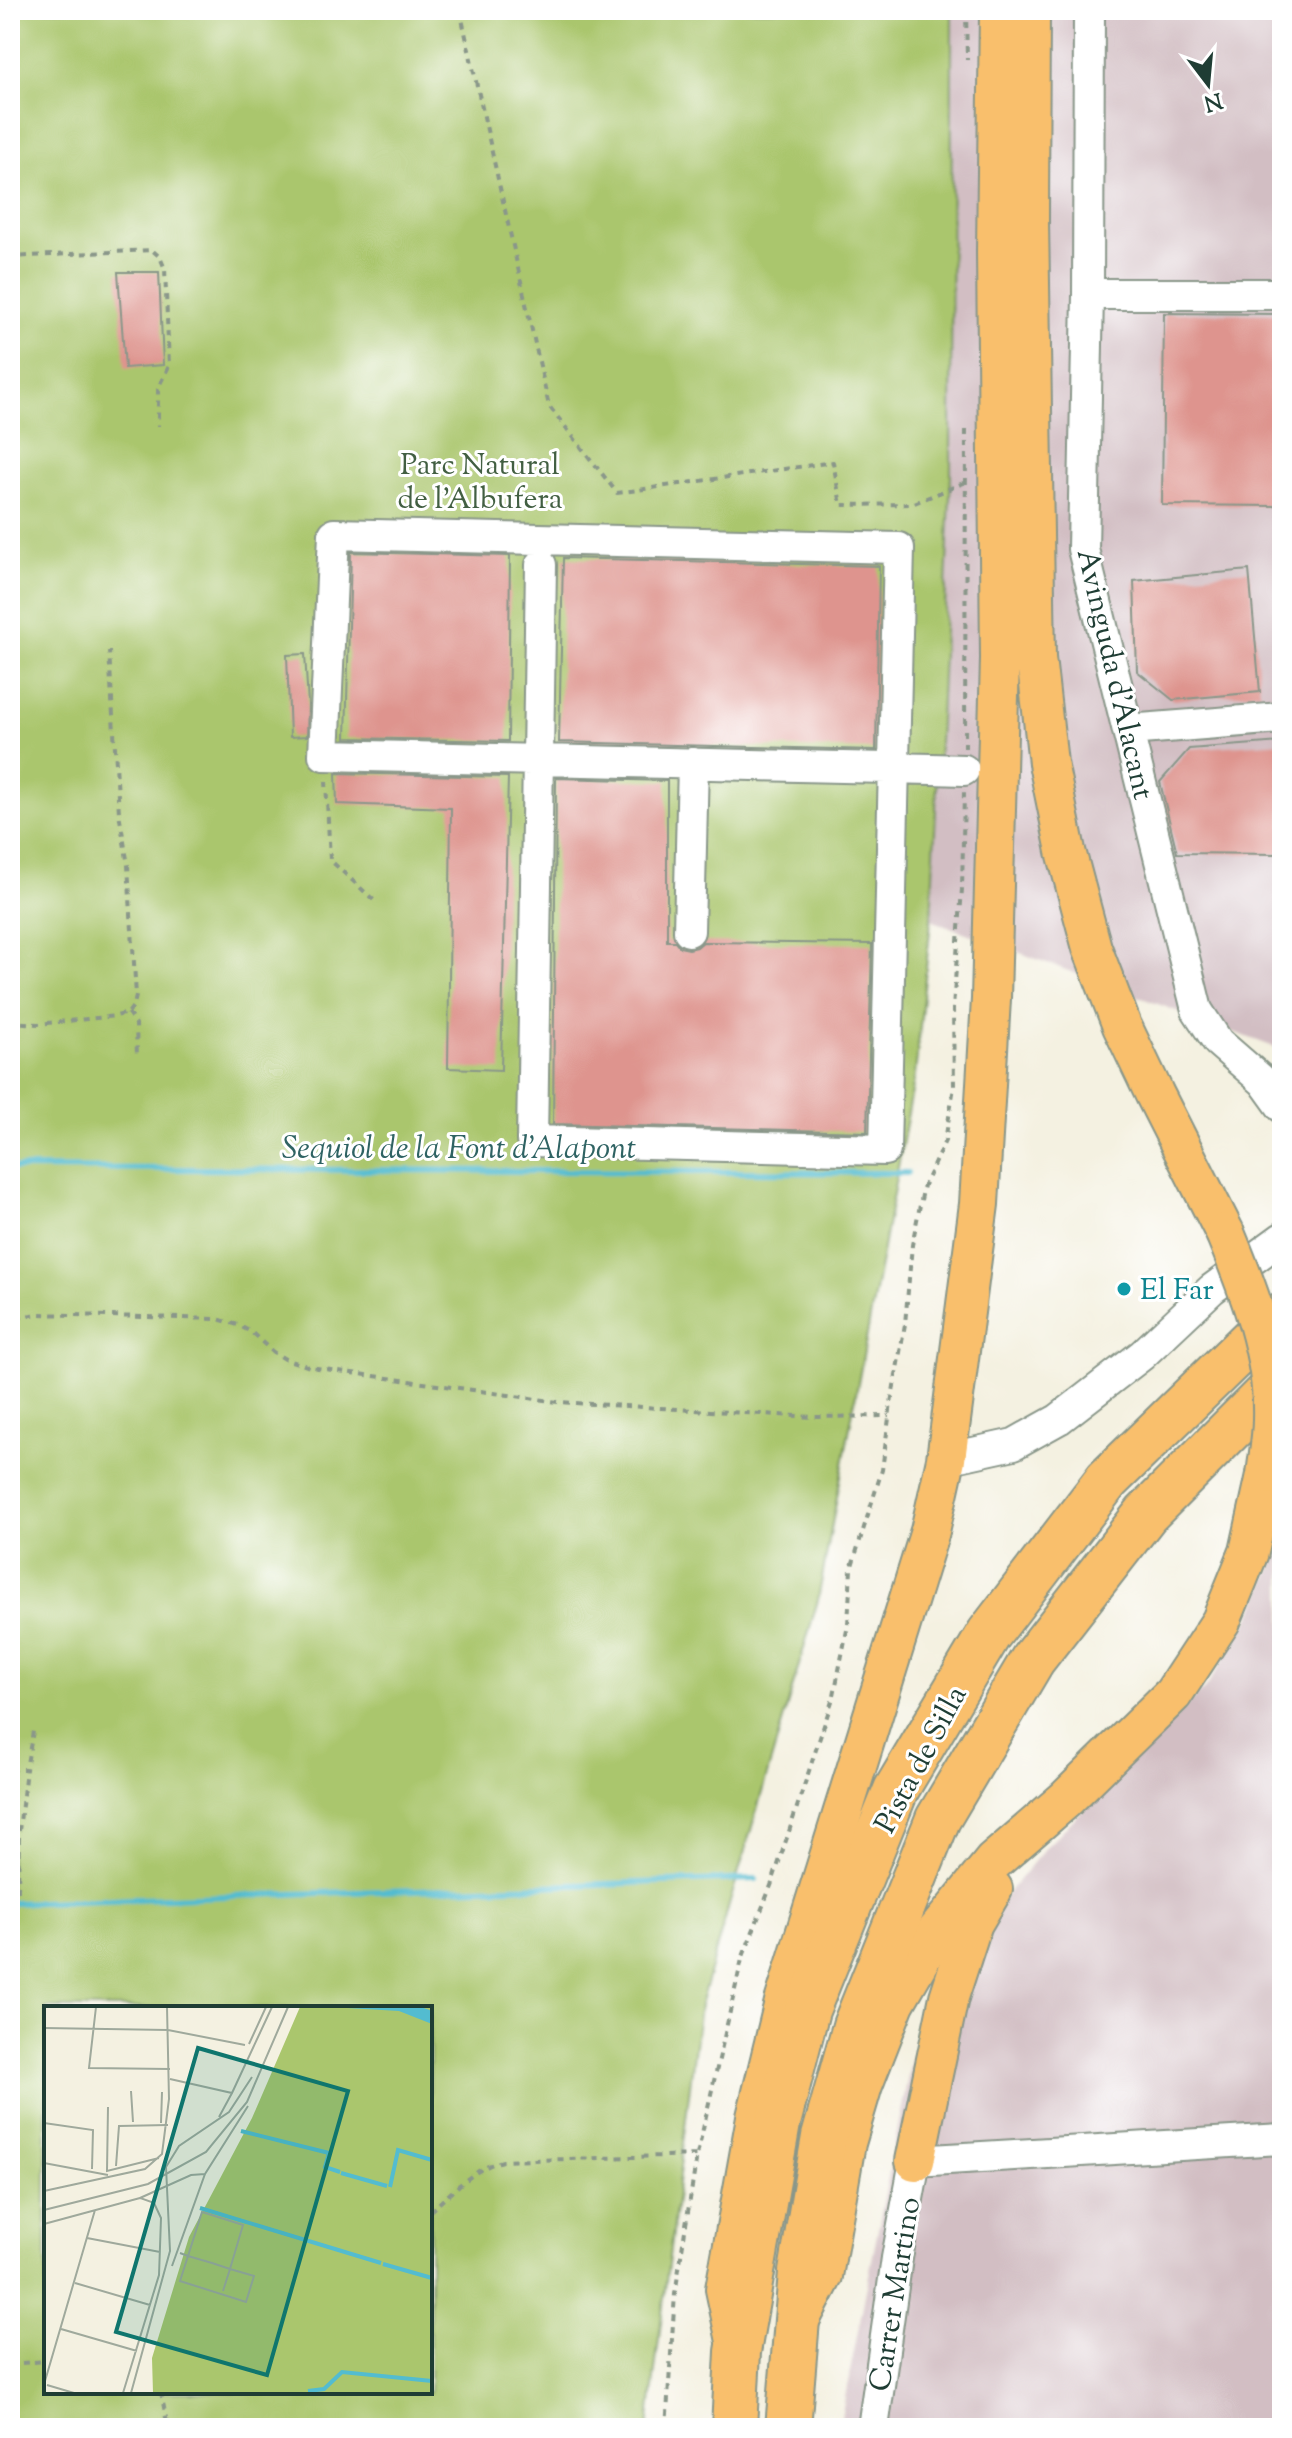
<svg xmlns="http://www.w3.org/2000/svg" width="1292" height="2438" viewBox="0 0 1292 2438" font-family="'Sorts Mill Goudy',serif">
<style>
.industrial{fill:#d2bec3}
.green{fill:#aac66d;stroke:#648250;stroke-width:2;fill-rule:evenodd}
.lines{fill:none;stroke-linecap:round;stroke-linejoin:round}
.stream{stroke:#53bcd0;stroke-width:6}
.building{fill:#de948e}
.minor-casing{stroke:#8a978a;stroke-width:34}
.major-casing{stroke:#8a978a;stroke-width:42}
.highway-casing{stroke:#8a978a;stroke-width:48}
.path{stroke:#8a978a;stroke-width:4;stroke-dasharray:6 6;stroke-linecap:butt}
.minor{stroke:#fff;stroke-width:30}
.major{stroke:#f9bf6c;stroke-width:38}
.highway{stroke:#f9bf6c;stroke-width:44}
.major-bridge-casing{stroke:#8a978a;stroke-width:42;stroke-linecap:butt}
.major-bridge{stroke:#f9bf6c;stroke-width:38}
.culture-dot{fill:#0f9aa8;stroke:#fff;stroke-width:3}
.labels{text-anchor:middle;stroke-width:6;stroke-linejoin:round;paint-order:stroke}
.park-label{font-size:30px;fill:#425f42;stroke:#fff}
.street-label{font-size:30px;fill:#1f3d34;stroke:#fff}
.culture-label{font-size:30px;fill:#0d838f;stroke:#fff;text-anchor:start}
.water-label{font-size:32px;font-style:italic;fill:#2f6363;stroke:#fff}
.inset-river{fill:none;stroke:#53bcd0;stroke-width:4}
.inset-road{fill:none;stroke:#9fa99c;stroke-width:2}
.view{fill:#0f766e;fill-opacity:0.15;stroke:#0f766e;stroke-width:4}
.inset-edge{fill:none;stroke:#1f3d34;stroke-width:4}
</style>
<rect width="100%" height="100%" fill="#fff"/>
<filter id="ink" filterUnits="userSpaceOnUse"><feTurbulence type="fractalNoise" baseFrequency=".0125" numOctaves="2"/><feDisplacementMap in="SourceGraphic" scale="16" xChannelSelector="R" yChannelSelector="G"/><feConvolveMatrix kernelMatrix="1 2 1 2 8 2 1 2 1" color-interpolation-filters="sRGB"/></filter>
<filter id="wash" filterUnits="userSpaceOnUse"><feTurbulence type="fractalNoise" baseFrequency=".006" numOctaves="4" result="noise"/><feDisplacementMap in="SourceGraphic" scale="32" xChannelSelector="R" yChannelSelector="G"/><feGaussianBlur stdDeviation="1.8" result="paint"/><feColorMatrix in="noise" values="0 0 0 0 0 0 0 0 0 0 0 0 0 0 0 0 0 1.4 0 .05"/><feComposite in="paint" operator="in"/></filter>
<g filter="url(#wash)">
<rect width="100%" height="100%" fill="#f4f1e1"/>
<path class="industrial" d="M952 10H1282V1050L931 920 951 475Z
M1282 1544V2428H839L912 2056 947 1966 1047 1846 1208 1685 1251 1616Z"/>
<path class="green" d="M10 10H952L951 475 931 920 915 1075 818 1600 700 2005 648 2428H10ZM46 2008H430V2392H46Z"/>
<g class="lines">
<path class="stream" d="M10 1168 907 1173
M10 1782H12L10 1838
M10 1903 756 1879"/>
</g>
<g id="blocks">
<path class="building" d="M118 272H159L163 365 125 368Z
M1164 313 1282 314V506L1162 505Z
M351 552 510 556 508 741 346 738Z
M563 558 879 566 876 750 559 742Z
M1249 570 1260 692 1173 700 1137 671 1134 581Z
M305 654 308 704 307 736 290 737 287 655Z
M1282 742V854L1177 853 1160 782 1189 749Z
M336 773 508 777 501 1070 448 1068 451 808 337 804Z
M556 778 667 781V941H675L680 947 689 949 697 947 703 942 872 944 867 1132 553 1124Z"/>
</g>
</g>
<g filter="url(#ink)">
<use href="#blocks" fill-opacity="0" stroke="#8a978a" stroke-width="2"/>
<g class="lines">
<g class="minor-casing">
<path id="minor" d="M1089 10 1088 294 1083 549 1197 1010 1218 1042 1264 1082 1282 1107
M1088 294H1282
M541 565 532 1141 885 1150 899 548 334 534 324 755C538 760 751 764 964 770
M1128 730 1282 718
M689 931 693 763
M946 1459 1014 1444 1059 1419 1142 1355 1212 1289 1282 1238
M873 2428 897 2258 915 2161 1282 2139"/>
</g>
<g class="major-casing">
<path id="major" d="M1030 10 1029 220 1036 658 1048 763 1066 851 1092 948 1122 1026 1155 1095 1225 1233
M915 2161 949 1997 973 1923 993 1889
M800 2320 823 2276 846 2143 863 2085 895 2003 936 1932 993 1862 1065 1800 1173 1694 1221 1621 1249 1552 1266 1475
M736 2341 725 2289 756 2117 784 2002 930 1531 946 1459 979 1204 991 999 1000 658 996 252 999 10"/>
</g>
<g class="highway-casing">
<path id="highway" d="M734 2428 738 2352 778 2123 807 2010 896 1790 989 1634 1107 1480 1250 1341 1282 1316
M788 2428 801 2272 824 2137 855 2026 938 1819 1033 1659 1146 1514 1282 1378"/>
</g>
<path class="path" d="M460 10 549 406 617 493 833 462 841 505 912 504 966 482
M966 10 967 60
M10 257 152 250 160 257 165 269 169 366 158 388V426
M965 748 966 428
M326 781 330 860 377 903
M128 1013 136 1024 137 1057
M10 1022 38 1024 116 1016 128 1013 134 1005 136 996 128 865 119 813 109 651
M10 1329C14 1316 26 1316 38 1314L218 1319 238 1325 251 1332 273 1352 285 1359 310 1367 558 1402 813 1417 889 1416
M10 1769H26L34 1726
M18 1891 19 1831 26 1769
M430 2211C453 2192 473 2168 503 2161L697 2155
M10 2364 46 2361
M161 2392 168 2428
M666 2428 675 2294 697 2155 742 1959 772 1883 834 1695 848 1625 851 1569 882 1470 891 1403 905 1324 912 1245 924 1185 945 1141 954 1087 953 1008 962 889 964 792"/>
<use href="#minor" class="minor"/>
<use href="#major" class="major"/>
<use href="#highway" class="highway"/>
<g class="major-bridge-casing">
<path id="major-bridge" d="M1225 1233C1249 1291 1274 1355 1272 1419 1272 1438 1268 1457 1266 1475"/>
</g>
<use href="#major-bridge" class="major-bridge"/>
</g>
</g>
<circle class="culture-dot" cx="1124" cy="1289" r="8"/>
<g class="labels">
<g class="park-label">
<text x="480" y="474">Parc Natural<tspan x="480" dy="34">de l'Albufera</tspan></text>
</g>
<g class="street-label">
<text transform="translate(1116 674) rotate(77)" y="10">Avinguda d'Alacant</text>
<text transform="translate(920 1759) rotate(-62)" y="10">Pista de Silla</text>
<text transform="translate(894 2294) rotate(-81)" y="10">Carrer Martino</text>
</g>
<g class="culture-label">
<text x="1140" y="1299">El Far</text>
</g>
<g class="water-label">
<text x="459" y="1158">Sequiol de la Font d’Alapont</text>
</g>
</g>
<g transform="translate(44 2006)">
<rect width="388" height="388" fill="#f4f1e1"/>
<path d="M256 1H388V387H109L108 352 145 231 208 112Z" fill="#aac66d"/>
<path d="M286 1H377L388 5V18L355 5Z" fill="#53bcd0"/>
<path class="inset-river" d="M197 125 285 147 281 161 296 166M297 167 343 180M346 181 354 144 388 154M156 202 337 257M339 258 388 272M264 385 280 383 298 366 388 375"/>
<path class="inset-road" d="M52 1 45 62 126 63M0 22 124 24 201 39M205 38 222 1M126 73 188 87 228 1M87 85 89 116M64 101 63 165 115 152M175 111 188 87M0 117 49 124 48 163M117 117 118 86M0 157 64 169M72 160 75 120 124 119M0 185 101 163 118 148 125 93 123 1M112 186 110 197 96 192 147 169 161 168M0 204 104 178 162 146 203 96 244 1M0 218 96 192M43 232 116 246M136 247 144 250 168 257 186 263 210 270 202 296 136 275 144 250 158 206 199 219 186 263 179 285M128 260 161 168 204 100M31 277 106 299M17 323 93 345M1 375 51 204M3 379 30 387M79 387 115 269 117 212 110 197M87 387 126 245 122 161 135 140 185 106 208 71"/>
<path class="view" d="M154 42 304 85 223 369 72 326Z"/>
<rect width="388" height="388" class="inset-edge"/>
</g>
<rect width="1292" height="2438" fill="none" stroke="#fff" stroke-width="40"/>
<g transform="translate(1208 84) rotate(164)" stroke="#ffffff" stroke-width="6" paint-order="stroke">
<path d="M0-6L14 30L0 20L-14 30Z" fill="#1f3d34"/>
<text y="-12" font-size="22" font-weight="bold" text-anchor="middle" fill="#1f3d34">N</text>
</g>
</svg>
